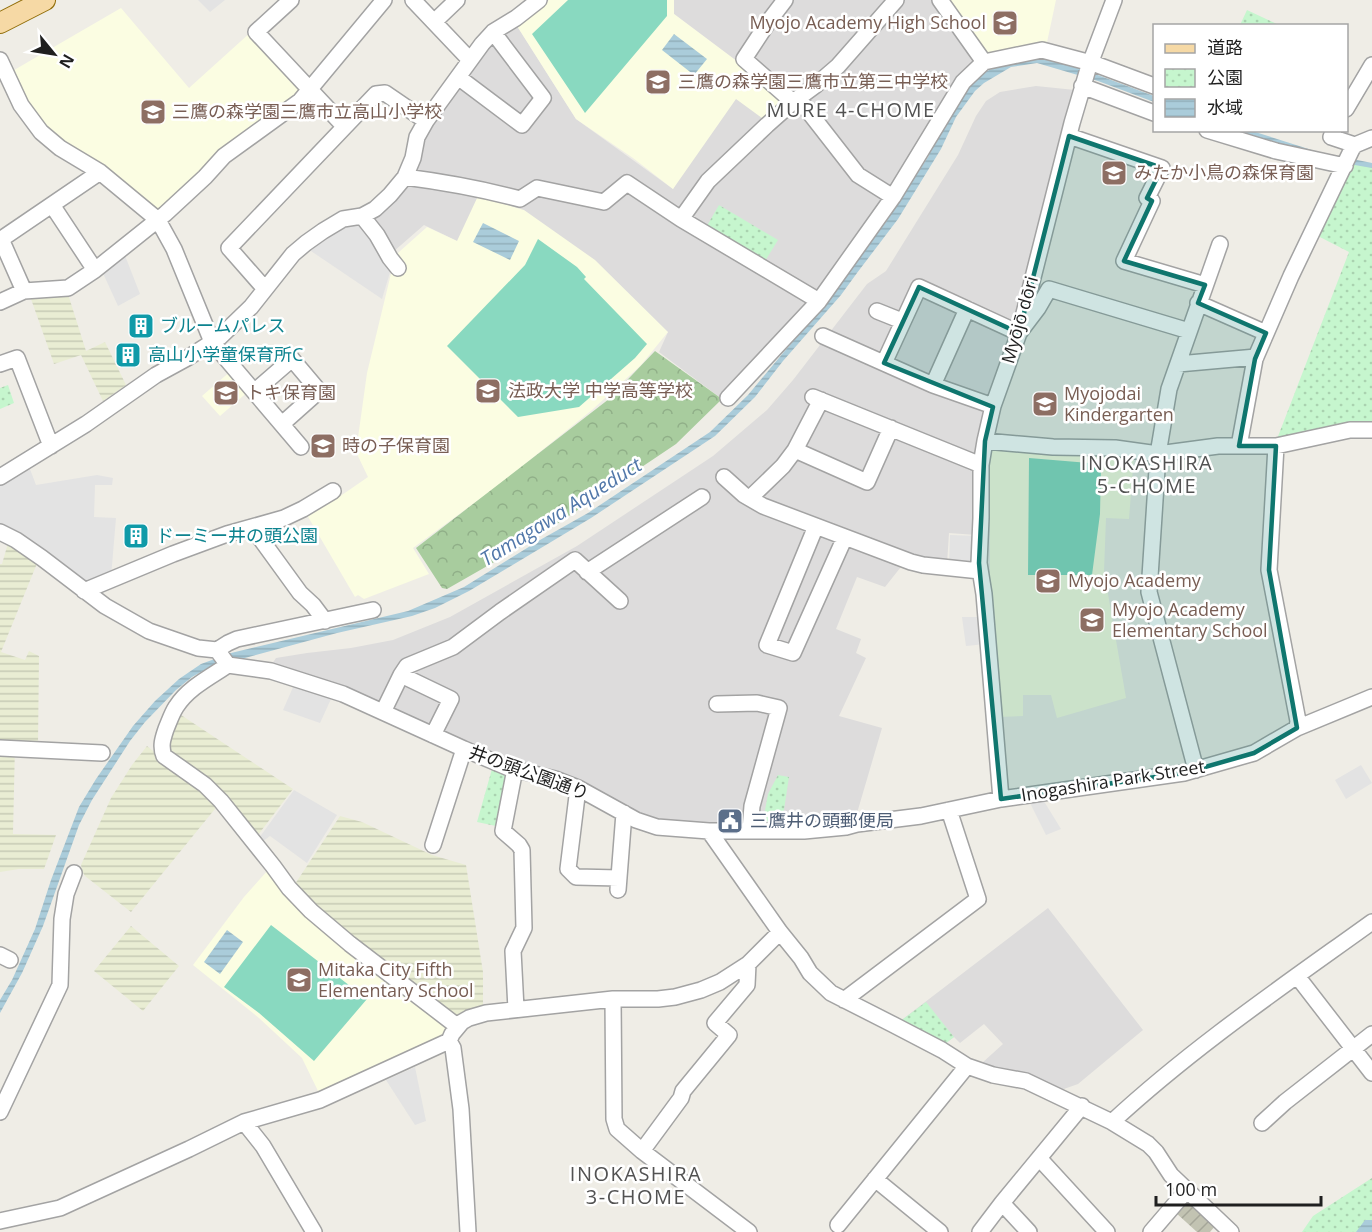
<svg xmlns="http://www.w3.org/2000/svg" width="1372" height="1232" viewBox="0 0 1372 1232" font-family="'Open Sans','Noto Sans JP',sans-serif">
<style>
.residential{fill:#dddcdc}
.education{fill:#fbfde2}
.construction{fill:url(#construction-furrows)}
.farmland{fill:url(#farmland-rules)}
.forest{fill:url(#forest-crowns)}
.park{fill:url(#park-dots)}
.pitch{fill:#89d9c0}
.parking{fill:#e3e3e3}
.water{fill:url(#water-rules)}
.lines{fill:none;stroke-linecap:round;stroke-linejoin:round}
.minor-casing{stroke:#a3a3a3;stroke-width:18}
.major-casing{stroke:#916e09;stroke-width:22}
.minor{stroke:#fff;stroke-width:15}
.major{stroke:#f6d9a5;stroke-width:20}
.marked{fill:#0f766e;fill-opacity:0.2;stroke:#0f766e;stroke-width:4.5;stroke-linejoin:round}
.labels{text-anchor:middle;stroke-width:5;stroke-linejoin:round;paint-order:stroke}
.education-label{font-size:18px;fill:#785e54;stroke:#fff;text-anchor:start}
.street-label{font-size:18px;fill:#1f1f1f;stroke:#fff}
.culture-label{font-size:18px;fill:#0d838f;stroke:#fff;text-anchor:start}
.service-label{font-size:18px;fill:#4e5e75;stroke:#fff;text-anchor:start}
.neighbourhood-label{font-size:20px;letter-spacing:1.5px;fill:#525252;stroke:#fff}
.water-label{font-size:20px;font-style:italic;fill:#5177a9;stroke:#fff}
</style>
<defs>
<pattern id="construction-furrows" width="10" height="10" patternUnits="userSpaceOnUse" patternTransform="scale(1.5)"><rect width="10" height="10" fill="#c2c3b2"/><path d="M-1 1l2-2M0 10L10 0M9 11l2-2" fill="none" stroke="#a6a799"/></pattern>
<pattern id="farmland-rules" width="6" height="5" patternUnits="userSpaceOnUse" patternTransform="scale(1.5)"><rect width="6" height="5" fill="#e9edd3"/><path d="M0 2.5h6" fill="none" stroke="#c7cbb5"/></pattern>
<pattern id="forest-crowns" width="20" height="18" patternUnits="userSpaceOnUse" patternTransform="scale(1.5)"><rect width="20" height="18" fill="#a8cc9e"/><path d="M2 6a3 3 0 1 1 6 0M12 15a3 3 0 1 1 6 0" fill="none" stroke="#90af88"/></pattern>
<pattern id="park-dots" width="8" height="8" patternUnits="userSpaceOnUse" patternTransform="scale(1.5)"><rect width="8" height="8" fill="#c6f6ce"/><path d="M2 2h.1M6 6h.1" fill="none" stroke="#aad2b0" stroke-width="1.8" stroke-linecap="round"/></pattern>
<pattern id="water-rules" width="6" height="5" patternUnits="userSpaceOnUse" patternTransform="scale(1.5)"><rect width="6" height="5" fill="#aaccda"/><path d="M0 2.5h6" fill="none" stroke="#92afbb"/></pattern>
</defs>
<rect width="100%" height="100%" fill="#efede6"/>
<path class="residential" d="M674 0H934L978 64 897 185 824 288 722 399 659 352 668 332 457 241 424 225 393 252 369 218 387 204 424 130 497 33 517 26 576 119 673 189 742 65 674 14Z
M1036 86 1075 90 998 383 976 535 949 533 947 564 908 558 885 587 857 577 836 629 861 639 856 653 866 658 839 716 882 728 855 820 785 826 650 822 270 667 276 658 307 653 351 648 393 640 450 617 577 546 713 456 767 410 793 380 867 284 886 271 958 155 976 116 986 101 1000 92Z
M1048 908 1143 1030 1078 1084 1061 1090 1037 1077 1019 1072 997 1069 982 1063 1003 1044 984 1024 960 1043 954 1037 941 1047 899 1022Z"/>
<path class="education" d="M549 0H674V14L742 65 787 101 766 121 736 99 673 189 633 158 576 119 517 26Z
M943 0H1056L1046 47 987 56Z
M121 8 189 88 251 32 301 90 159 212 46 132 9 73Z
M478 196 524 210 595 260 668 332 641 365 592 410 496 487 413 548 429 574 364 599 358 595 355 597 307 515 339 497 368 477 356 452 367 373 395 257 399 252 427 227 457 241Z
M232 370 250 390 220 416 202 396Z
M990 449 1134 454 1129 519 1106 518 1104 571 1126 698 1057 718 1051 695H1023V716L998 717 990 590Z
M268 870 450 1027 441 1039 319 1093 302 1058 259 1018 193 965 244 897Z"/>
<path class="construction" d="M1188 1199 1216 1225 1210 1232H1197L1175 1212Z"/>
<path class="farmland" d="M68 294 86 351 105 342 126 385 103 401 81 355 54 364 31 299Z
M8 543 38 561 1 652 25 660 29 651 39 656 38 744 15 745 13 834 56 835 44 869H19L0 872V564H2Z
M178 713 293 789 255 839 171 758 166 737Z
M147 746 219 804 131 912 85 876 82 871 81 865 111 798 132 765Z
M340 816 362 822 432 855 466 865 483 972V1011L459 1017 450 1016 314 910 293 887Z
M131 926 179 966 143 1011 94 971Z"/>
<path class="forest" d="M655 351 722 399 676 444 533 540 447 589 442 588 416 548 609 399Z"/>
<path class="park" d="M1247 10 1279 25H1240Z
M1351 159 1372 164V432L1277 439 1349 252 1316 235Z
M719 205 778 240 762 266 704 231Z
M8 385 14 403 0 409V388Z
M492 769 504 774 506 779 496 826 477 822Z
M778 775 789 777 782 823 763 821 768 794Z
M926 1002 954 1037 941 1047 899 1022Z
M1372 1178V1232H1302L1313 1216Z"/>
<path class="pitch" d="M568 0H667V16L585 113 532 34Z
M538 239 577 267 586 277 584 279 647 344 635 358 579 407 518 417 447 346 525 265Z
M1029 458 1101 464 1100 514 1092 575H1028Z
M271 925 367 999 314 1061 259 1013 224 987Z"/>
<path class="parking" d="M198 0H225L210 12Z
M358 220 391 269 382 299 308 249 320 238Z
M124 253 140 294 118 306 102 271Z
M28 464 36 485 97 475 113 478 112 485H95L94 517 116 518 111 577 89 586 0 525V483Z
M950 535 977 536V565L949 564Z
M962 617H982L985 644 966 646Z
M294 685 331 699 320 723 283 710Z
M1361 765 1372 783 1346 799 1335 780Z
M294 790 337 815 307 863 270 836 262 842 259 838Z
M1042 798 1061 829 1046 835 1030 803Z
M415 1067 426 1121 415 1125 386 1080Z"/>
<path class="water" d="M674 34 707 59 694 75 662 50Z
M1037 58H1045L1071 65 1154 96V102L1098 81 1037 63 1011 67 984 83 975 91 956 117 941 149 898 219 857 273 841 295 783 361 755 397 715 436 591 518 469 591 435 608 412 616 337 633 208 668 192 677 176 690 145 722 130 741 92 800 79 825 43 926 22 973 0 1013V1000L12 980 35 929 51 880 79 807 96 779 133 726 155 701 179 679 201 664 231 653 408 611 464 587 540 540 588 513 710 432 748 395 783 353 835 293 836 286 886 222 928 157 944 122 959 97 976 76 1007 62Z
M1235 131H1252L1318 152 1372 163V168C1325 161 1280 146 1235 131Z
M483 223 519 241 510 260 473 242Z
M227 930 243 942 220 974 204 962Z
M1365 1220H1372V1232H1356Z"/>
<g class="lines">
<g class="minor-casing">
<path id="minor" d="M291 0 256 32 344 126
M413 0 470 60
M785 0 769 21 744 59 793 102
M940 0 984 62
M434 22 457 0
M0 60 21 105 41 132 60 148 100 172 158 220 174 249 212 342 301 447
M458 77 522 125 543 98 493 32
M1082 86 1154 113
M798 98 858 175 893 197
M1346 109 1372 65
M1207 130 1276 151 1345 166
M1334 130 1331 137 1355 145
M1069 136 1162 168 1147 198 1152 201 1124 261 1205 285
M405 177C444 182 482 189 520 199L537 188 604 202 627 183 681 219 819 301
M52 205 95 270
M362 216 377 235 390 258 398 268
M681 219 708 181 767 125 793 102 816 85 838 66 896 0
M1 239 24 291
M0 240 100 172
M265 289 229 248 376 94 385 93 426 121 482 44 493 32 516 18 539 0
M0 302 24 291 68 288 95 270 165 214 205 177 224 156 300 101 384 0
M1198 303 1266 333
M877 311 902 321
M823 336 933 385 993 406
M884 363 919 287 1019 333 1038 308 1049 289 1189 331
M0 364 17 358 51 446
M1178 364 1256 357
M933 385 967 309
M255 391 292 359 319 391 282 424
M813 397 981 465
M728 398 819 301 893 197 963 82 984 62 1042 50 1095 64 1154 86
M985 441 1053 447 1115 448 1158 454 1218 446H1276L1350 430H1372
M1239 446 1255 359 1291 276 1352 149 1355 145 1372 138
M1276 446 1269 570 1298 721 1297 728
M795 450 867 482 891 428
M0 477 86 424 156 375 189 357 220 337 251 307 293 254 306 243 323 231 343 219 362 216 375 209 390 195 405 177 413 158 417 137 426 121
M724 477 744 495 763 506 911 562 923 565 980 571
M750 498 783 466 795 450 821 400
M816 526 767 645 793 653 845 537
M252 527 300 593 313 605 325 621
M0 532 16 540 42 558 105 606 149 631 198 648 217 650 228 665 271 671 343 694 464 749 509 768 555 779 578 788 636 820 657 827 709 831H804L846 827 857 824 921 816 1001 799 1184 773 1254 753 1297 728 1372 697
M587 572 702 497
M84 591 173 554 227 534 284 518 303 509 333 491
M217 650 228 643 237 639 373 610
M228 665C210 677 188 688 176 707 172 713 169 722 166 729 163 738 160 746 164 756L205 785 221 801 273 866 289 888 311 911 350 944 457 1026
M401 675 451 699 433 735
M717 704 757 703 779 708 752 806 750 830
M383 712 401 675 407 666 453 647 500 612 575 560 620 601
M0 748 102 753
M515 769 503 831 519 845 522 850 524 928 513 951 516 1009
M1196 770 1149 592 1158 454 1169 389 1220 244
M578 788 568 869 576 877 619 878
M1001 799 984 594 979 563 981 518V465L985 441 993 406 1019 333 1072 123 1088 69 1114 0
M709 831 780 932 801 958 810 973 831 993 894 1025 942 1050 967 1066 993 1075 1026 1081 1112 1122 1148 1144 1156 1152 1171 1175 1231 1232
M433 845 464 749
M618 890 624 813
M0 955 10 960
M1297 976 1372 1073
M613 999 614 1119 617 1129 642 1151 749 1232
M844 1000 978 899 949 810
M449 1041 453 1048 461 1109 468 1232
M0 1112 60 985 62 919 66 894 74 873
M244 1122 263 1146 314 1232
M1112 1122C1192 1048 1283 986 1372 922
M1262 1123 1285 1102 1372 1034
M642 1151 681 1098 683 1091 729 1035 715 1023 747 985 748 964
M1039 1158 1107 1232
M875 1179 940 1232
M1002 1203 1029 1232
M0 1221 60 1208 189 1149 244 1122 320 1100 449 1041 452 1034 462 1022 469 1018 486 1013 613 999H658L675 997 701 990 720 982 748 964 780 932
M838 1225 967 1066
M980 1232 1002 1203 1082 1106
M1151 1232 1187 1190"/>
</g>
<g class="major-casing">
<path id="major" d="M0 23 45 0"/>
</g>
<use href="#minor" class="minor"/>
<use href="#major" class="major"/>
</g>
<path class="marked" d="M1069 136 1162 168 1147 198 1152 201 1124 261 1205 285 1198 303 1266 333 1255 359 1239 446H1276L1269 570 1297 728 1254 753 1184 773 1001 799 979 563 985 441 993 407 884 363 919 287 1019 333Z"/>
<defs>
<g id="school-square" transform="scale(1.35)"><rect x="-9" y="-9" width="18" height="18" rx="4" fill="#8d6e63" stroke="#fff"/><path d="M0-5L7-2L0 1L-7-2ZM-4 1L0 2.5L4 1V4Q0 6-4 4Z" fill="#fff"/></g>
<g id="building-square" transform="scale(1.35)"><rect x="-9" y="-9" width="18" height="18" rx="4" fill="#0f9aa8" stroke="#fff"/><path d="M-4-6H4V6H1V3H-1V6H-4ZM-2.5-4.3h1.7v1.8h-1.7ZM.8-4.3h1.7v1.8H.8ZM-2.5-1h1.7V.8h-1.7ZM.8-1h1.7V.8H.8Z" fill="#fff"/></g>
<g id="civic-square" transform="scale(1.35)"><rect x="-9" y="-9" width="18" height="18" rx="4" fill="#5c6f8a" stroke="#fff"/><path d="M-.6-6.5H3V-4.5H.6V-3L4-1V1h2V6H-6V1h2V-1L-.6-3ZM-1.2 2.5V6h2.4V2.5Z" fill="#fff"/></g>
</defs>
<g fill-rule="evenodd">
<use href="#school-square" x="1005" y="23"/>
<use href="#school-square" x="658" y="82"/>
<use href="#school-square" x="153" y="112"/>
<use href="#school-square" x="1114" y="173"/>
<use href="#building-square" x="141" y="326"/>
<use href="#building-square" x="128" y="355"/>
<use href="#school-square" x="488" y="391"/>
<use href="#school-square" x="226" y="393"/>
<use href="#school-square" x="1045" y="404"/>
<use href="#school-square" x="323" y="446"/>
<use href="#building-square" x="136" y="536"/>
<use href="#school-square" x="1048" y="581"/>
<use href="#school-square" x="1092" y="620"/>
<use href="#civic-square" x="730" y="821"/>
<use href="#school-square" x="299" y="980"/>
</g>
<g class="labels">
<g class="education-label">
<text x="986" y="29" text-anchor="end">Myojo Academy High School</text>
<text x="678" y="88">三鷹の森学園三鷹市立第三中学校</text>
<text x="172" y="118">三鷹の森学園三鷹市立高山小学校</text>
<text x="1134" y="179">みたか小鳥の森保育園</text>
<text x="508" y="397">法政大学 中学高等学校</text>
<text x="246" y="399">トキ保育園</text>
<text x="1064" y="400">Myojodai<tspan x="1064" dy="21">Kindergarten</tspan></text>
<text x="342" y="452">時の子保育園</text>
<text x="1068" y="587">Myojo Academy</text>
<text x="1112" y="616">Myojo Academy<tspan x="1112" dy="21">Elementary School</tspan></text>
<text x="318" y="976">Mitaka City Fifth<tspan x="318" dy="21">Elementary School</tspan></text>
</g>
<g class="street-label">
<text transform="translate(1020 320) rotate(-74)" y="6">Myōjō dōri</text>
<text transform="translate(529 773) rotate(20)" y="6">井の頭公園通り</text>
<text transform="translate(1113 781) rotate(-9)" y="6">Inogashira Park Street</text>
</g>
<g class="culture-label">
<text x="160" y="332">ブルームパレス</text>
<text x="148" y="361">高山小学童保育所C</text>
<text x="156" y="542">ドーミー井の頭公園</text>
</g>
<g class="service-label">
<text x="750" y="827">三鷹井の頭郵便局</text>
</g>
<g class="neighbourhood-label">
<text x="851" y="117">MURE 4-CHOME</text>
<text x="1147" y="470">INOKASHIRA<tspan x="1147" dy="23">5-CHOME</tspan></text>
<text x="636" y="1181">INOKASHIRA<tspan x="636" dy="23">3-CHOME</tspan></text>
</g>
<g class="water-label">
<text transform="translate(561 512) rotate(-32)" y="7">Tamagawa Aqueduct</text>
</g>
</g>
<rect x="1153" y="24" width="195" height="108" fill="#ffffff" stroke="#a5a5a5" stroke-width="1.5"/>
<rect x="1165" y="44" width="30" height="9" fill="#f6d9a5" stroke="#a5a5a5" stroke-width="1.5"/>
<text x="1207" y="54" font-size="18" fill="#1f1f1f">道路</text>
<rect x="1165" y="69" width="30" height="18" fill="url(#park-dots)" stroke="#a5a5a5" stroke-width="1.5"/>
<text x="1207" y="84" font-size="18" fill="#1f1f1f">公園</text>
<rect x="1165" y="99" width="30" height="18" fill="url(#water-rules)" stroke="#a5a5a5" stroke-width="1.5"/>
<text x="1207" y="114" font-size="18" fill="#1f1f1f">水域</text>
<g transform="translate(54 54) rotate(120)" stroke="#ffffff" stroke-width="4.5" paint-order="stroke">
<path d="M0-4.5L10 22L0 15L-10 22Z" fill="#1f1f1f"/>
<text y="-9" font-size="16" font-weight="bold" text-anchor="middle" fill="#1f1f1f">N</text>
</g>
<path d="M1156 1196v9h165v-9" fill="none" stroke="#1f1f1f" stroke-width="3"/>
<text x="1165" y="1196" font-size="18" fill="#1f1f1f" stroke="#ffffff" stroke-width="4.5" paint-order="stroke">100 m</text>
</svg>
